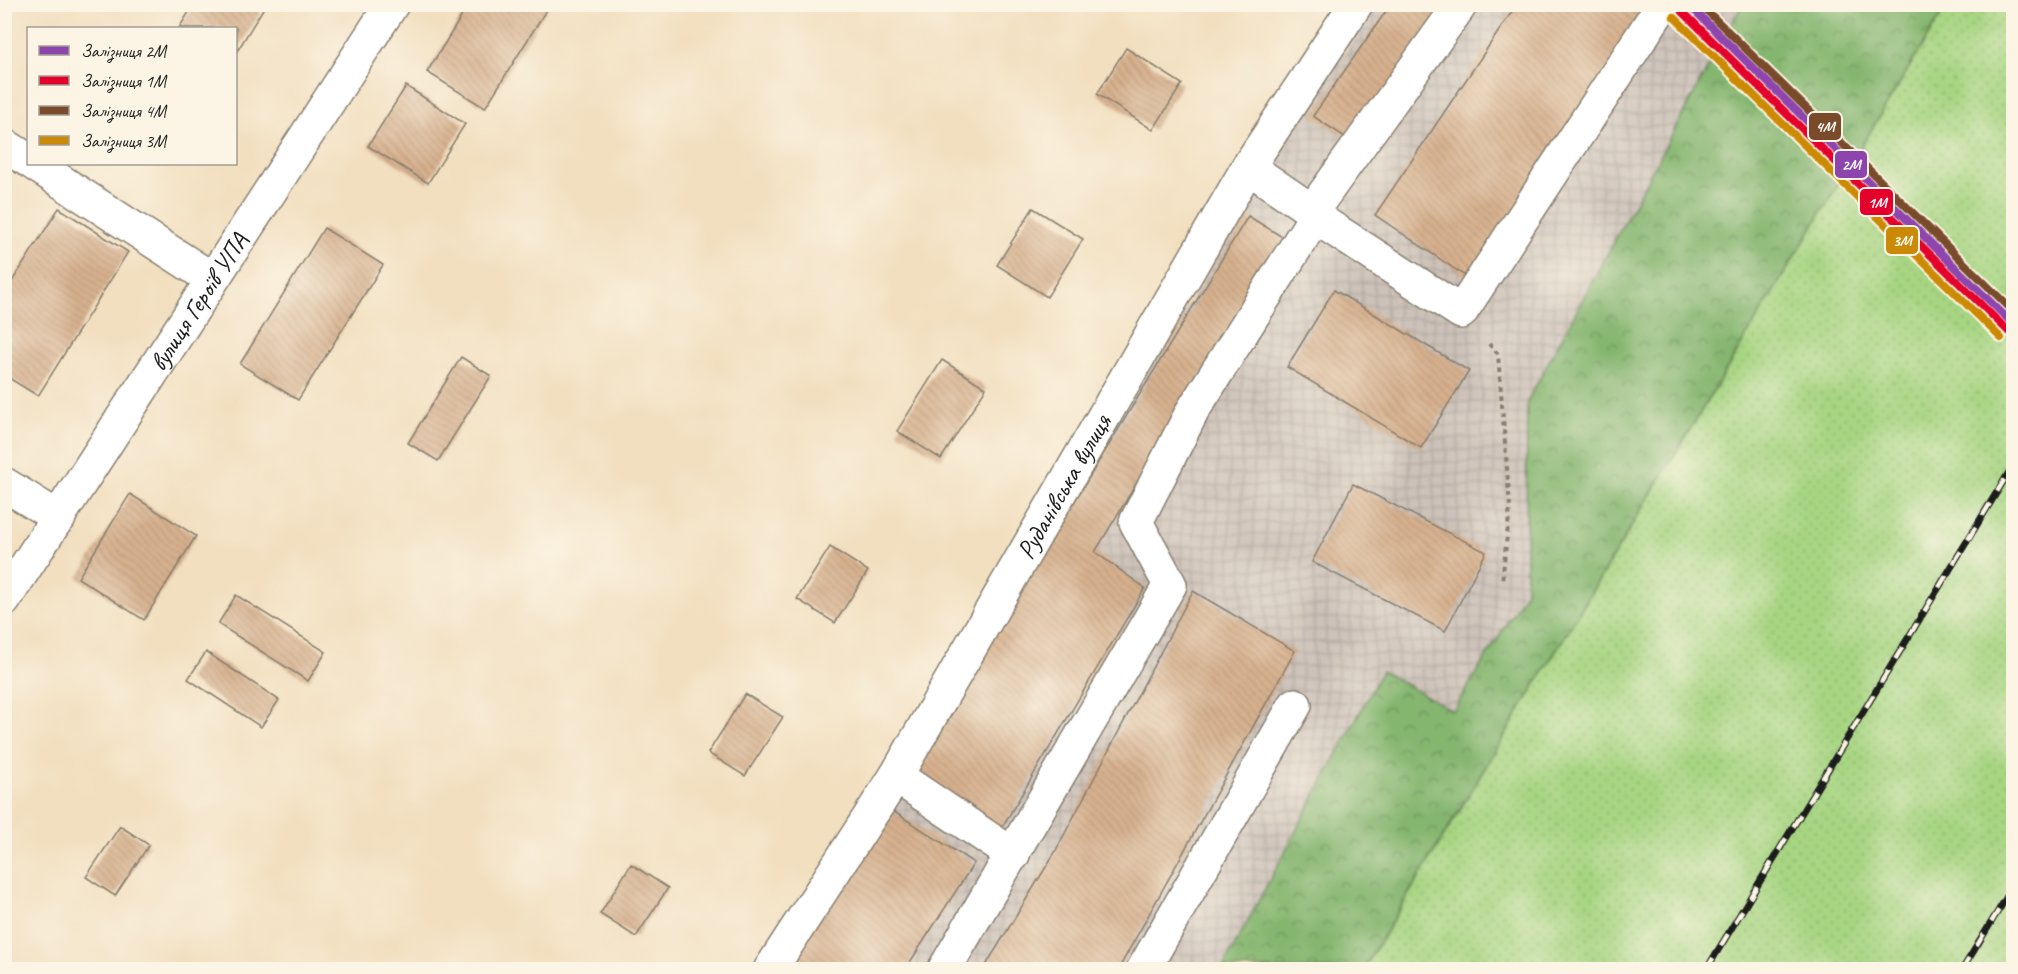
<svg xmlns="http://www.w3.org/2000/svg" width="2018" height="974" viewBox="0 0 2018 974" font-family="Caveat,sans-serif">
<style>
.industrial{fill:url(#industrial-grid)}
.grass{fill:url(#grass-dots);stroke:#62784f;stroke-width:1.5}
.forest{fill:url(#forest-crowns);stroke:#506946;stroke-width:1.5}
.building{fill:url(#building-back-hatch)}
.lines{fill:none;stroke-linecap:round;stroke-linejoin:round}
.minor-casing{stroke:#877e6e;stroke-width:36}
.path{stroke:#877e6e;stroke-width:4;stroke-dasharray:4.5 4.5;stroke-linecap:butt}
.minor{stroke:#fff;stroke-width:33}
.rail-casing{stroke:#1c1c1c;stroke-width:7}
.rail{stroke:#fcf5e5;stroke-width:4.5;stroke-dasharray:14;stroke-linecap:butt}
.rail-1-casing{stroke:#fcf5e5;stroke-width:12}
.rail-2-casing{stroke:#fcf5e5;stroke-width:12}
.rail-3-casing{stroke:#fcf5e5;stroke-width:12}
.rail-4-casing{stroke:#fcf5e5;stroke-width:12}
.rail-1{stroke:#8e44ad;stroke-width:8}
.rail-2{stroke:#e4002b;stroke-width:8}
.rail-3{stroke:#7a4b2a;stroke-width:8}
.rail-4{stroke:#cb8a06;stroke-width:8}
.labels{text-anchor:middle;stroke-width:5;stroke-linejoin:round;paint-order:stroke}
.street-label{font-size:26px;fill:#1c1c1c;stroke:#fcf5e5}
.line-badge{stroke:#fcf5e5;stroke-width:2}
.badge-label{font-size:16px;text-anchor:middle;font-weight:bold;fill:#fff}
</style>
<defs>
<pattern id="industrial-grid" width="8" height="8" patternUnits="userSpaceOnUse" patternTransform="scale(1.5)"><rect width="8" height="8" fill="#cdc2b9"/><path d="M0 4h8M4 0v8" fill="none" stroke="#afa69e"/></pattern>
<pattern id="grass-dots" width="8" height="8" patternUnits="userSpaceOnUse" patternTransform="scale(1.5)"><rect width="8" height="8" fill="#a7d582"/><path d="M2 2h.1M6 6h.1" fill="none" stroke="#8fb670" stroke-width="1.8" stroke-linecap="round"/></pattern>
<pattern id="forest-crowns" width="20" height="18" patternUnits="userSpaceOnUse" patternTransform="scale(1.5)"><rect width="20" height="18" fill="#85b670"/><path d="M2 6a3 3 0 1 1 6 0M12 15a3 3 0 1 1 6 0" fill="none" stroke="#6c935b"/></pattern>
<pattern id="building-back-hatch" width="6" height="6" patternUnits="userSpaceOnUse" patternTransform="scale(1.5)"><rect width="6" height="6" fill="#d7b18e"/><path d="M-1 5l2 2M0 0l6 6M5-1l2 2" fill="none" stroke="#b8987a"/></pattern>
</defs>
<rect width="100%" height="100%" fill="#fcf5e5"/>
<filter id="ink" filterUnits="userSpaceOnUse"><feTurbulence type="fractalNoise" baseFrequency=".0167" numOctaves="2"/><feDisplacementMap in="SourceGraphic" scale="12" xChannelSelector="R" yChannelSelector="G"/><feConvolveMatrix kernelMatrix="1 2 1 2 8 2 1 2 1" color-interpolation-filters="sRGB"/></filter>
<filter id="wash" filterUnits="userSpaceOnUse"><feTurbulence type="fractalNoise" baseFrequency=".008" numOctaves="4" result="noise"/><feDisplacementMap in="SourceGraphic" scale="24" xChannelSelector="R" yChannelSelector="G"/><feGaussianBlur stdDeviation="1.35" result="paint"/><feColorMatrix in="noise" values="0 0 0 0 0 0 0 0 0 0 0 0 0 0 0 0 0 1.4 0 .05"/><feComposite in="paint" operator="in"/></filter>
<g filter="url(#wash)">
<rect width="100%" height="100%" fill="#f2dfc0"/>
<path class="industrial" d="M1377 5H1742L1528 402 1526 592 1453 711 1382 672 1222 969 778 970 903 777 1312 99Z"/>
<path class="grass" d="M1947 5H2013V969L1363 970Z"/>
<path class="forest" d="M1742 5H1947L1363 969H1222L1382 671 1453 711 1526 592 1527 402Z"/>
<g id="blocks">
<path class="building" d="M194 4H266L236 53V28H179Z
M469 4H550L485 108 427 72Z
M1391 4H1455L1357 145 1313 116Z
M1517 4H1651L1471 280 1375 215Z
M1126 48 1182 84 1153 130 1097 94Z
M406 86 465 124 428 183 368 146Z
M59 208 128 252 38 396 4 375V294Z
M1033 208 1083 239 1047 297 997 265Z
M1248 216 1284 238 1095 552 1145 588 1001 829 912 769Z
M324 228 383 265 298 400 240 364Z
M1334 290 1469 371 1421 448 1287 367Z
M461 357 491 376 438 461 408 443Z
M942 360 986 388 941 459 897 431Z
M1353 484 1486 552 1445 631 1312 562Z
M130 494 196 536 144 620 78 578Z
M830 547 868 571 835 623 797 599Z
M1193 591 1295 651 1118 970H983L1054 854Z
M236 595 326 652 308 681 218 624Z
M206 652 279 700 261 727 188 679Z
M745 694 783 717 745 776 708 753Z
M885 806 974 863 905 970H781Z
M120 826 149 845 115 896 86 877Z
M631 864 668 888 636 937 600 914Z"/>
</g>
</g>
<g filter="url(#ink)">
<use href="#blocks" fill-opacity="0" stroke="#877e6e" stroke-width="1.5"/>
<g class="lines">
<g class="minor-casing">
<g id="minor">
<path d="M4 145 28 160"/>
<path d="M34 164 212 279"/>
<path d="M1248 167 1312 211 1315 217 1461 312 1663 4"/>
<path d="M1312 211 1461 4"/>
<path d="M4 484 59 518"/>
<path id="s1" d="M4 600 392 4"/>
<path d="M896 776 1013 855"/>
<path id="s2" d="M770 970 896 776 1248 167 1356 4"/>
<path d="M944 970 1170 585 1136 522 1193 410 1315 217"/>
<path d="M1143 970 1295 705"/>
</g>
</g>
<path class="path" d="M1489 344 1498 354 1510 507 1502 582"/>
<use href="#minor" class="minor"/>
<g class="rail-casing">
<path id="rail" d="M1706 970 2014 464
M1962 970 2014 885"/>
</g>
<use href="#rail" class="rail"/>
<g class="rail-1-casing">
<path id="rail-1" d="M1688 4 2014 325"/>
</g>
<g class="rail-2-casing">
<path id="rail-2" d="M1681 10 2008 331"/>
</g>
<g class="rail-3-casing">
<path id="rail-3" d="M1700 4 2014 312"/>
</g>
<g class="rail-4-casing">
<path id="rail-4" d="M1674 17 2001 338"/>
</g>
<use href="#rail-1" class="rail-1"/>
<use href="#rail-2" class="rail-2"/>
<use href="#rail-3" class="rail-3"/>
<use href="#rail-4" class="rail-4"/>
</g>
</g>
<g class="labels">
<g class="street-label">
<text dy="9" stroke="none"><textPath href="#s1" startOffset="356">вулиця Героїв УПА</textPath></text>
<text dy="9" stroke="none"><textPath href="#s2" startOffset="566">Руданівська вулиця</textPath></text>
</g>
</g>
<g class="line-badge">
<rect x="1808" y="112" width="34" height="29" rx="6" fill="#7a4b2a"/>
<rect x="1834" y="150" width="34" height="29" rx="6" fill="#8e44ad"/>
<rect x="1859" y="188" width="35" height="28" rx="6" fill="#e4002b"/>
<rect x="1885" y="226" width="34" height="29" rx="6" fill="#cb8a06"/>
</g>
<g class="badge-label">
<text x="1825" y="132">4М</text>
<text x="1851" y="170">2М</text>
<text x="1877" y="208">1М</text>
<text x="1902" y="246">3М</text>
</g>
<rect width="2018" height="974" fill="none" stroke="#fcf5e5" stroke-width="24"/>
<rect x="27" y="27" width="210" height="138" fill="#fcf5e5" stroke="#a29e95" stroke-width="1.5"/>
<rect x="39" y="46" width="30" height="9" fill="#8e44ad" stroke="#a29e95" stroke-width="1.5"/>
<text x="81" y="57" font-size="18" fill="#1c1c1c">Залізниця 2М</text>
<rect x="39" y="76" width="30" height="9" fill="#e4002b" stroke="#a29e95" stroke-width="1.5"/>
<text x="81" y="87" font-size="18" fill="#1c1c1c">Залізниця 1М</text>
<rect x="39" y="106" width="30" height="9" fill="#7a4b2a" stroke="#a29e95" stroke-width="1.5"/>
<text x="81" y="117" font-size="18" fill="#1c1c1c">Залізниця 4М</text>
<rect x="39" y="136" width="30" height="9" fill="#cb8a06" stroke="#a29e95" stroke-width="1.5"/>
<text x="81" y="147" font-size="18" fill="#1c1c1c">Залізниця 3М</text>
</svg>
